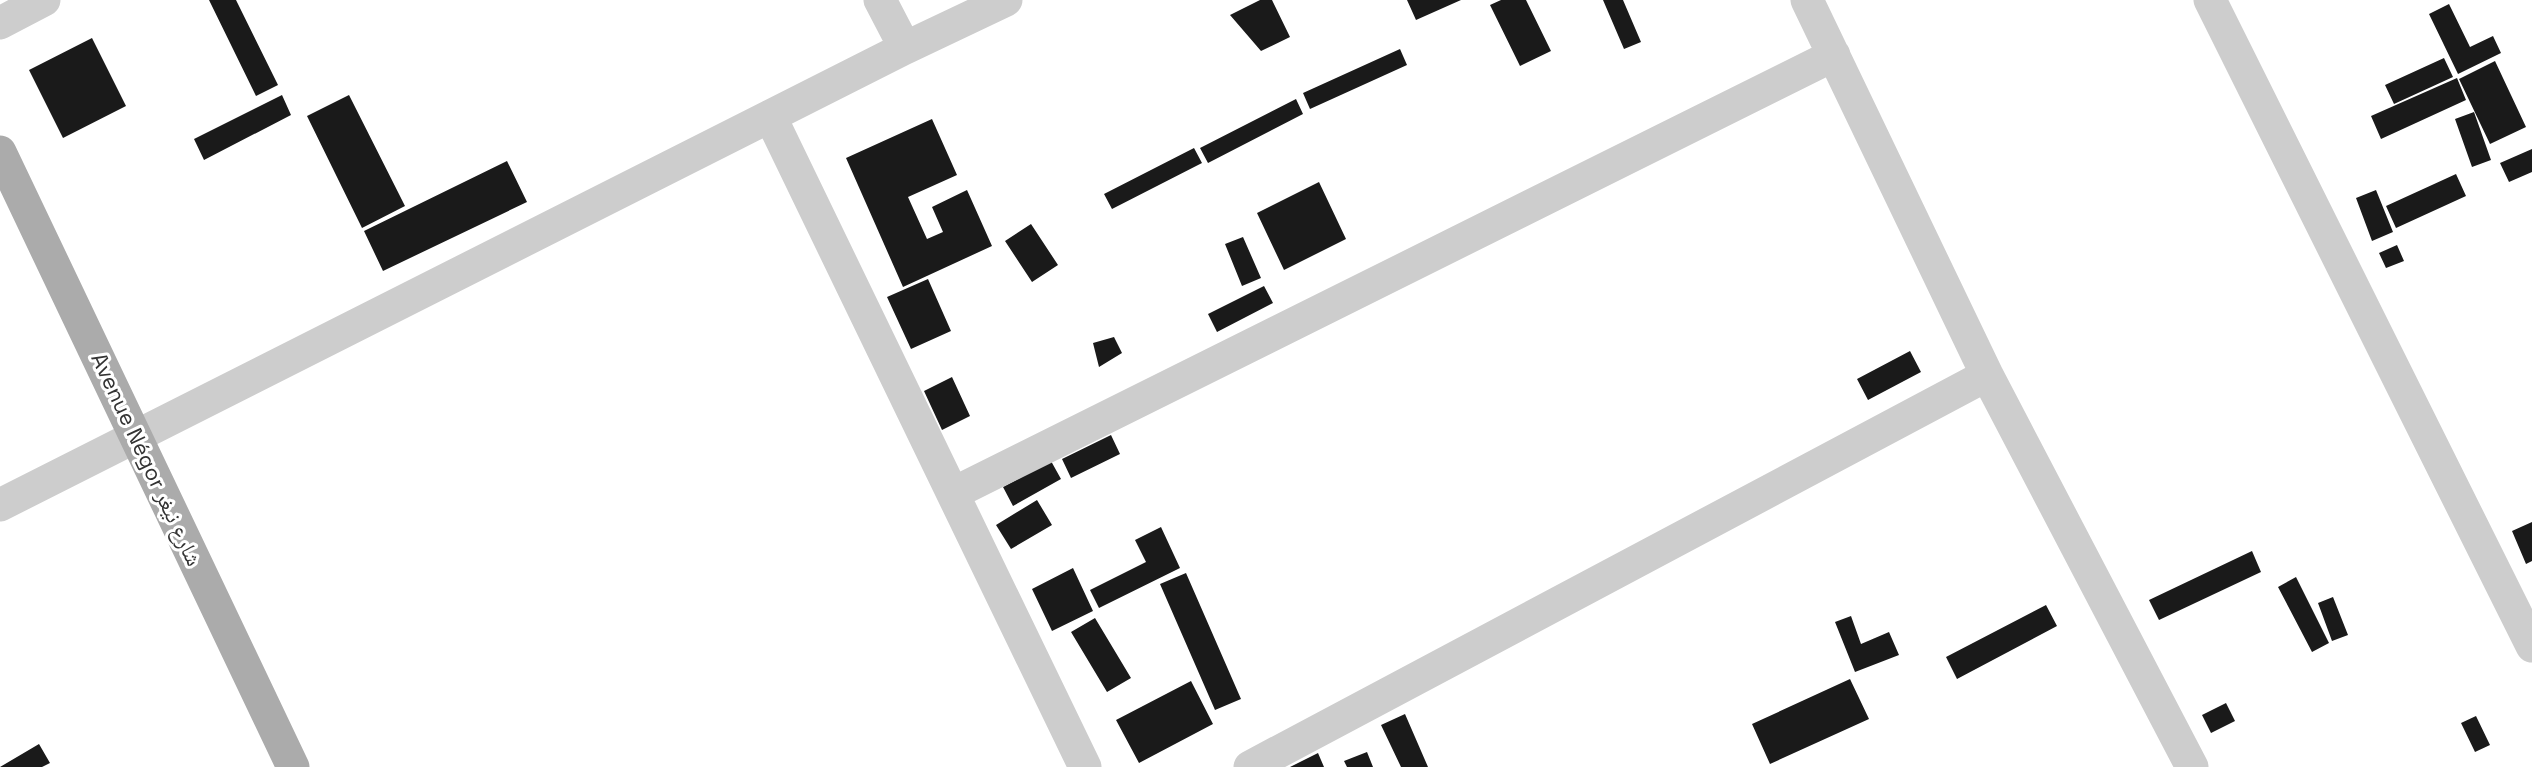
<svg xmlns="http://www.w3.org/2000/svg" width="2532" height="767" viewBox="0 0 2532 767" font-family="'Space Grotesk','Noto Naskh Arabic',sans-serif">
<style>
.building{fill:#1a1a1a}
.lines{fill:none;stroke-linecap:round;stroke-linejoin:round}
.minor{stroke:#cdcdcd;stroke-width:33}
.major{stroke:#ababab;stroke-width:33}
.labels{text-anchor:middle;stroke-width:6;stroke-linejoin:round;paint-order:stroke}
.street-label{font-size:22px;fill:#333;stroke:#fff}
</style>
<rect width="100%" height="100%" fill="#fff"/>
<path class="building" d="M209 0H236L278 85 256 96Z
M1260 0H1272L1290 37 1261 51 1230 15Z
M1407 0H1461L1416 20Z
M1501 0H1526L1551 51 1520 66 1490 5Z
M1603 0H1623L1641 42 1624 49Z
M2449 4 2470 47 2493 36 2501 53 2458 74 2429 14Z
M92 38 126 106 63 138 29 70Z
M1400 49 1407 65 1310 109 1303 93Z
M2444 58 2453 77 2394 104 2385 85Z
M2495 61 2526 127 2490 144 2459 79Z
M2457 78 2466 100 2381 139 2371 116Z
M282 95 291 115 204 160 194 139Z
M349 95 405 206 362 228 307 116Z
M1296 99 1303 114 1208 163 1200 148Z
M2474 112 2491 160 2472 167 2455 119Z
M932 119 957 175 908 197 927 239 943 232 932 207 967 190 992 246 903 287 846 158Z
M1194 148 1202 163 1112 209 1104 194Z
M2532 149V172L2509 182 2500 163Z
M507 161 527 202 383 271 364 231Z
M2456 174 2466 196 2396 228 2386 206Z
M1319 182 1346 239 1284 270 1257 213Z
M2376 190 2393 232 2372 241 2356 198Z
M1031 224 1058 265 1032 282 1005 241Z
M1243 237 1261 278 1242 286 1225 244Z
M2397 245 2404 261 2386 268 2379 253Z
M928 279 951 331 911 349 887 297Z
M1264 286 1273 303 1217 332 1208 314Z
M1114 337 1122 353 1099 367 1093 343Z
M1910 351 1921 372 1868 400 1857 379Z
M952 377 970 416 942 430 924 391Z
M1111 435 1120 454 1071 478 1062 459Z
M1051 461 1061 479 1013 506 1003 487Z
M1037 500 1052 525 1011 549 996 525Z
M2532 522V561L2526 564 2512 531Z
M1161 527 1180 568 1099 608 1090 590 1146 562 1135 540Z
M2252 551 2261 572 2159 620 2149 600Z
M1073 568 1093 611 1052 631 1032 589Z
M1186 573 1241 699 1215 710 1160 584Z
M2296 577 2329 643 2312 652 2278 587Z
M2333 597 2348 635 2332 641 2318 603Z
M2046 605 2057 626 1957 679 1946 657Z
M1851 616 1861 644 1889 632 1899 655 1855 672 1835 622Z
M1095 618 1131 678 1107 692 1071 632Z
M1850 679 1869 719 1770 764 1752 724Z
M1191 681 1213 724 1139 763 1116 720Z
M2226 703 2235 721 2211 733 2202 715Z
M1405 714 1428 767H1401L1381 725Z
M2476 716 2490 745 2475 752 2461 723Z
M39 744 50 763 42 767H0Z
M1367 752 1373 767H1347L1344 761Z
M1318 753 1324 767H1290Z"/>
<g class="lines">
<path class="minor" d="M880 0 905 48
M1807 0 1987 375 2192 767
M2210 0 2532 646
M0 23 44 0
M770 116 1085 767
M954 493 1834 55
M0 505 905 48 1006 0
M1250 767 1987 375"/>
<path class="major" d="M0 152 293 767"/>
</g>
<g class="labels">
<g class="street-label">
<text transform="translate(147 459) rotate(65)" y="8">Avenue Négor شارع نيغر</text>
</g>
</g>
</svg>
